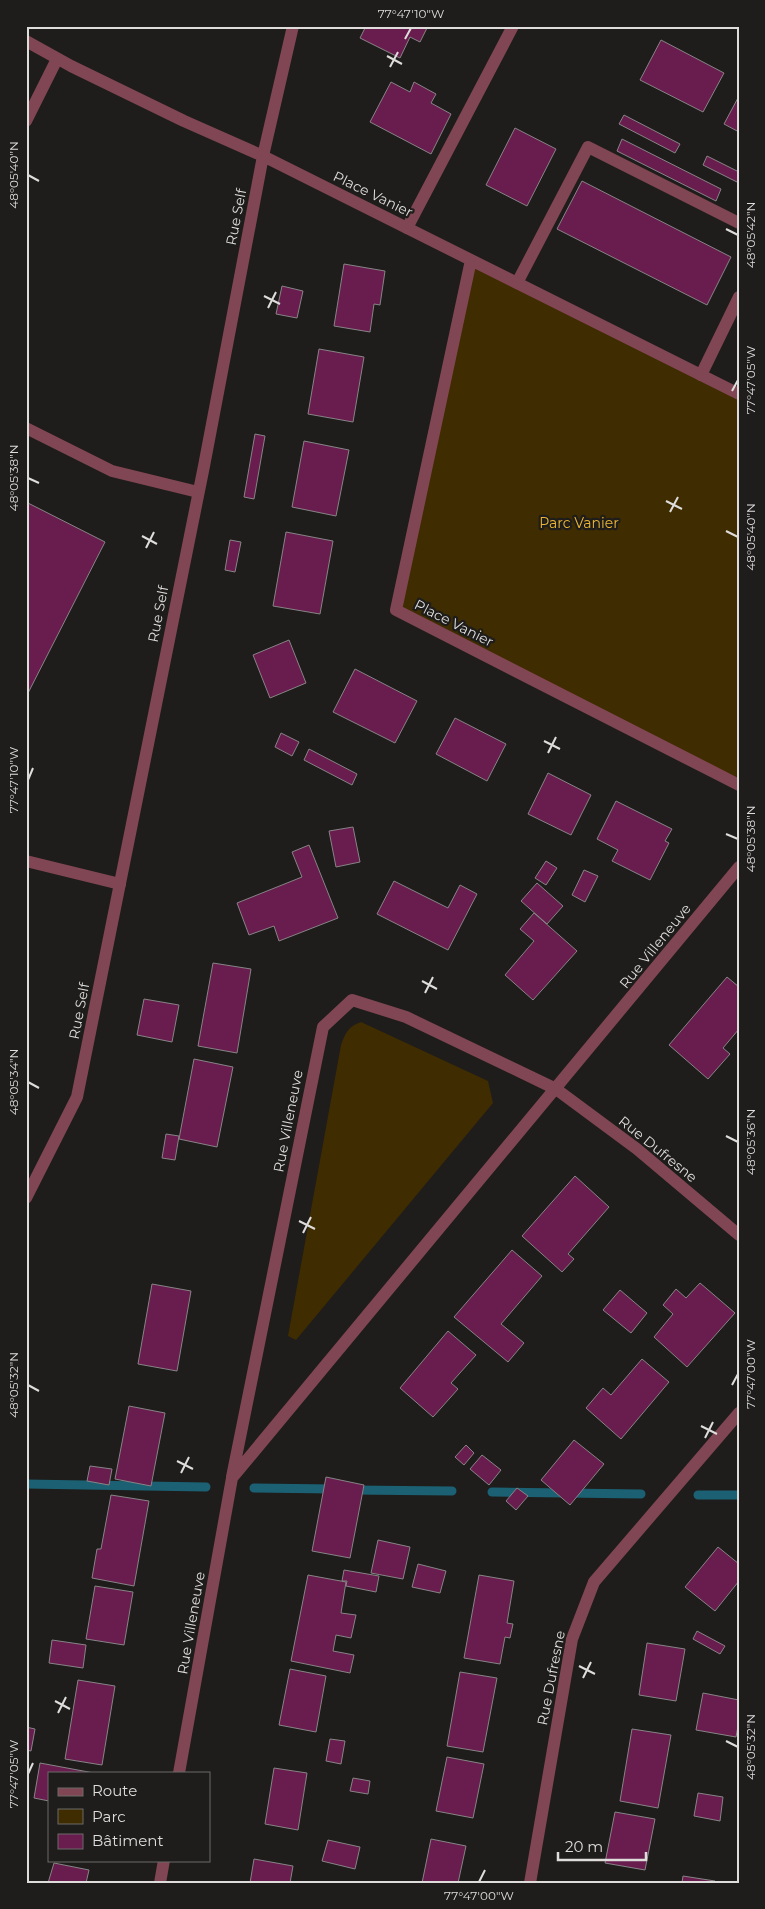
<svg xmlns="http://www.w3.org/2000/svg" width="765" height="1909" viewBox="0 0 765 1909" font-family="Montserrat,sans-serif">
<style>
.green{fill:#3f2c00}
.lines{fill:none;stroke-linecap:round;stroke-linejoin:round}
.stream{stroke:#1b6173;stroke-width:9}
.building{fill:#691d4f;stroke:#878485}
.service{stroke:#814653;stroke-width:12}
.minor{stroke:#814653;stroke-width:12}
.ticks{fill:none;stroke:#dedddc;stroke-width:2}
.labels{text-anchor:middle;stroke-width:4.5;stroke-linejoin:round;paint-order:stroke}
.street-label{font-size:14px;fill:#dedddc;stroke:#1e1d1b}
.park-label{font-size:14px;fill:#eeb733;stroke:#1e1d1b}
.neatline{fill:none;stroke:#dedddc;stroke-width:2}
.ticks-label{font-size:12px;text-anchor:middle;fill:#dedddc}
</style>
<rect width="100%" height="100%" fill="#1e1d1b"/>
<path class="green" d="M471 260 739 394V785L396 610Z
M361 1022 488 1081 493 1103 296 1340 288 1336 341 1045C345 1033 349 1026 361 1022Z"/>
<g class="lines">
<path class="stream" d="M26 1484 206 1487
M254 1488 334 1489
M352 1490 452 1491
M492 1492 641 1494
M698 1495H739"/>
</g>
<path class="building" d="M366 26H428L420 42 410 37 400 58 360 38Z
M661 40 724 73 703 112 640 80Z
M391 82 410 92 414 82 436 94 431 103 451 114 431 154 370 122Z
M739 96V132L724 124Z
M624 115 680 144 675 153 619 124Z
M515 128 556 149 527 206 486 185Z
M622 139 721 189 716 201 617 151Z
M707 156 739 172V183L703 165Z
M582 181 731 257 707 305 557 229Z
M344 264 385 271 380 305 374 304 370 332 334 326Z
M282 286 303 291 297 318 276 314Z
M319 349 364 357 353 422 308 414Z
M255 434 265 436 254 499 244 497Z
M304 441 349 450 336 516 292 507Z
M26 502 105 542 26 697Z
M286 532 333 541 320 614 273 606Z
M230 540 241 542 235 572 225 570Z
M289 640 306 683 270 698 253 655Z
M355 669 417 701 395 743 333 712Z
M455 718 506 744 487 781 436 754Z
M281 733 299 742 292 756 275 747Z
M309 749 357 774 352 785 304 760Z
M548 773 591 795 571 835 528 814Z
M616 801 672 829 665 841 669 843 650 880 612 861 618 850 597 839Z
M353 827 360 862 336 867 329 831Z
M309 845 338 918 279 941 274 926 249 935 237 903 302 877 292 852Z
M546 861 557 868 546 885 535 878Z
M584 870 598 876 585 902 572 895Z
M394 881 448 908 460 885 477 894 448 950 377 914Z
M537 883 563 906 547 924 521 901Z
M534 913 577 951 533 1000 505 975 534 941 520 929Z
M213 963 251 969 237 1053 198 1046Z
M727 977 739 987V1029L723 1048 730 1054 708 1079 669 1045Z
M144 999 179 1005 172 1042 137 1035Z
M194 1059 233 1067 217 1147 179 1139Z
M166 1134 179 1136 175 1160 162 1158Z
M575 1176 609 1207 568 1254 574 1259 562 1272 522 1236Z
M512 1250 542 1276 501 1324 524 1343 508 1362 454 1317Z
M700 1283 735 1313 687 1367 654 1337 673 1314 663 1305 676 1289 686 1298Z
M152 1284 191 1291 177 1371 138 1364Z
M620 1290 647 1313 631 1333 603 1310Z
M448 1331 476 1355 451 1383 458 1389 433 1417 400 1388Z
M642 1359 669 1382 621 1439 586 1408 603 1388 611 1395Z
M129 1406 165 1413 151 1486 115 1479Z
M574 1440 604 1464 570 1505 541 1480Z
M466 1445 474 1453 464 1465 455 1457Z
M482 1455 501 1470 489 1485 470 1469Z
M90 1466 112 1469 109 1485 87 1481Z
M326 1477 364 1485 350 1558 312 1551Z
M517 1488 528 1496 516 1510 506 1501Z
M111 1495 149 1501 134 1586 92 1578 97 1549H101Z
M378 1540 410 1547 403 1579 371 1573Z
M718 1547 739 1564V1581L715 1611 685 1587Z
M418 1564 446 1571 440 1593 412 1587Z
M344 1570 379 1576 376 1592 346 1586 347 1581H342Z
M308 1575 346 1582 341 1613 356 1615 351 1638 336 1635 333 1651 354 1655 350 1673 291 1661Z
M479 1575 514 1581 507 1623 513 1624 510 1638 505 1637 500 1664 464 1658Z
M95 1586 133 1592 124 1645 86 1639Z
M697 1631 725 1646 720 1654 693 1639Z
M52 1640 86 1645 83 1668 49 1663Z
M647 1643 685 1649 676 1701 639 1695Z
M290 1669 326 1676 316 1732 279 1725Z
M460 1672 497 1678 483 1752 447 1746Z
M78 1680 115 1686 102 1765 65 1759Z
M703 1693 739 1700V1721L736 1737 696 1730Z
M26 1727 35 1729 31 1751 26 1750Z
M632 1729 671 1735 658 1808 620 1801Z
M330 1739 345 1741 341 1764 326 1761Z
M447 1757 484 1764 473 1818 436 1811Z
M40 1763 94 1773H49V1801L34 1798Z
M274 1768 307 1773 298 1830 265 1824Z
M353 1778 370 1781 368 1794 350 1791Z
M698 1793 723 1797 720 1821 694 1816Z
M615 1812 655 1819 645 1870 605 1863Z
M431 1839 466 1846 458 1883H422Z
M328 1840 360 1847 355 1869 322 1861Z
M254 1859 293 1866 290 1883H250Z
M54 1863 89 1870 86 1883H48Z
M683 1876 715 1881V1883H682Z"/>
<g class="lines">
<path class="service" d="M26 41 71 66 184 121 263 156
M26 121 57 59
M407 228 513 26
M517 283 588 147 739 223
M701 375 739 297
M26 428 112 471 198 492
M26 861 120 884"/>
<path class="minor" d="M263 156 739 394
M471 260 396 610 739 785
M26 1198 77 1097 204 466 263 156 293 26
M232 1477 323 1027 352 1000 406 1017 556 1089 637 1149 739 1235
M179 1773 232 1478 739 867
M160 1883 164 1860
M530 1883 572 1639 594 1582 739 1413"/>
</g>
<path class="ticks" d="M405 39 411 28M387 56 402 64M390 67 398 52M28 175 39 181M726 229 738 235M264 296 280 304M268 308 276 292M732 391 738 380M28 478 39 483M666 501 682 509M670 512 678 497M726 531 738 537M142 536 157 544M146 548 154 532M544 741 560 749M548 753 556 737M28 780 33 768M726 834 738 839M422 981 437 989M425 993 433 977M28 1082 39 1088M726 1136 738 1142M299 1221 315 1229M303 1233 311 1217M28 1385 39 1391M732 1385 738 1374M701 1426 717 1434M705 1438 713 1422M177 1461 193 1469M181 1473 189 1457M579 1666 595 1674M583 1678 591 1662M55 1701 70 1709M58 1713 66 1697M726 1741 738 1747M28 1774 33 1763M479 1882 485 1870"/>
<g class="labels">
<g class="street-label">
<text transform="translate(373 194) rotate(26)" y="5">Place Vanier</text>
<text transform="translate(236 217) rotate(-79)" y="5">Rue Self</text>
<text transform="translate(158 614) rotate(-79)" y="5">Rue Self</text>
<text transform="translate(454 623) rotate(27)" y="5">Place Vanier</text>
<text transform="translate(655 946) rotate(-51)" y="5">Rue Villeneuve</text>
<text transform="translate(79 1011) rotate(-79)" y="5">Rue Self</text>
<text transform="translate(288 1121) rotate(-79)" y="5">Rue Villeneuve</text>
<text transform="translate(658 1149) rotate(39)" y="5">Rue Dufresne</text>
<text transform="translate(191 1623) rotate(-80)" y="5">Rue Villeneuve</text>
<text transform="translate(551 1678) rotate(-79)" y="5">Rue Dufresne</text>
</g>
<g class="park-label">
<text x="579" y="528">Parc Vanier</text>
</g>
</g>
<rect width="765" height="1909" fill="none" stroke="#1e1d1b" stroke-width="55"/>
<rect x="48" y="1772" width="162" height="90" fill="#1e1d1b" stroke="#6b6a68"/>
<rect x="58" y="1788" width="25" height="8" fill="#814653" stroke="#6b6a68"/>
<text x="92" y="1796" font-size="15" fill="#dedddc">Route</text>
<rect x="58" y="1809" width="25" height="15" fill="#3f2c00" stroke="#6b6a68"/>
<text x="92" y="1822" font-size="15" fill="#dedddc">Parc</text>
<rect x="58" y="1834" width="25" height="15" fill="#691d4f" stroke="#6b6a68"/>
<text x="92" y="1846" font-size="15" fill="#dedddc">Bâtiment</text>
<path d="M558 1852v8h88v-8" fill="none" stroke="#dedddc" stroke-width="2.5"/>
<text x="565" y="1852" font-size="15" fill="#dedddc" stroke="#1e1d1b" stroke-width="4" paint-order="stroke">20 m</text>
<rect x="28" y="28" width="710" height="1854" class="neatline"/>
<g class="ticks-label">
<text x="411" y="18">77°47'10"W</text>
<text transform="translate(14 175) rotate(-90)" y="4">48°05'40"N</text>
<text transform="translate(751 235) rotate(-90)" y="4">48°05'42"N</text>
<text transform="translate(751 380) rotate(-90)" y="4">77°47'05"W</text>
<text transform="translate(14 478) rotate(-90)" y="4">48°05'38"N</text>
<text transform="translate(751 537) rotate(-90)" y="4">48°05'40"N</text>
<text transform="translate(14 780) rotate(-90)" y="4">77°47'10"W</text>
<text transform="translate(751 839) rotate(-90)" y="4">48°05'38"N</text>
<text transform="translate(14 1082) rotate(-90)" y="4">48°05'34"N</text>
<text transform="translate(751 1142) rotate(-90)" y="4">48°05'36"N</text>
<text transform="translate(751 1374) rotate(-90)" y="4">77°47'00"W</text>
<text transform="translate(14 1385) rotate(-90)" y="4">48°05'32"N</text>
<text transform="translate(751 1747) rotate(-90)" y="4">48°05'32"N</text>
<text transform="translate(14 1774) rotate(-90)" y="4">77°47'05"W</text>
<text x="479" y="1900">77°47'00"W</text>
</g>
</svg>
